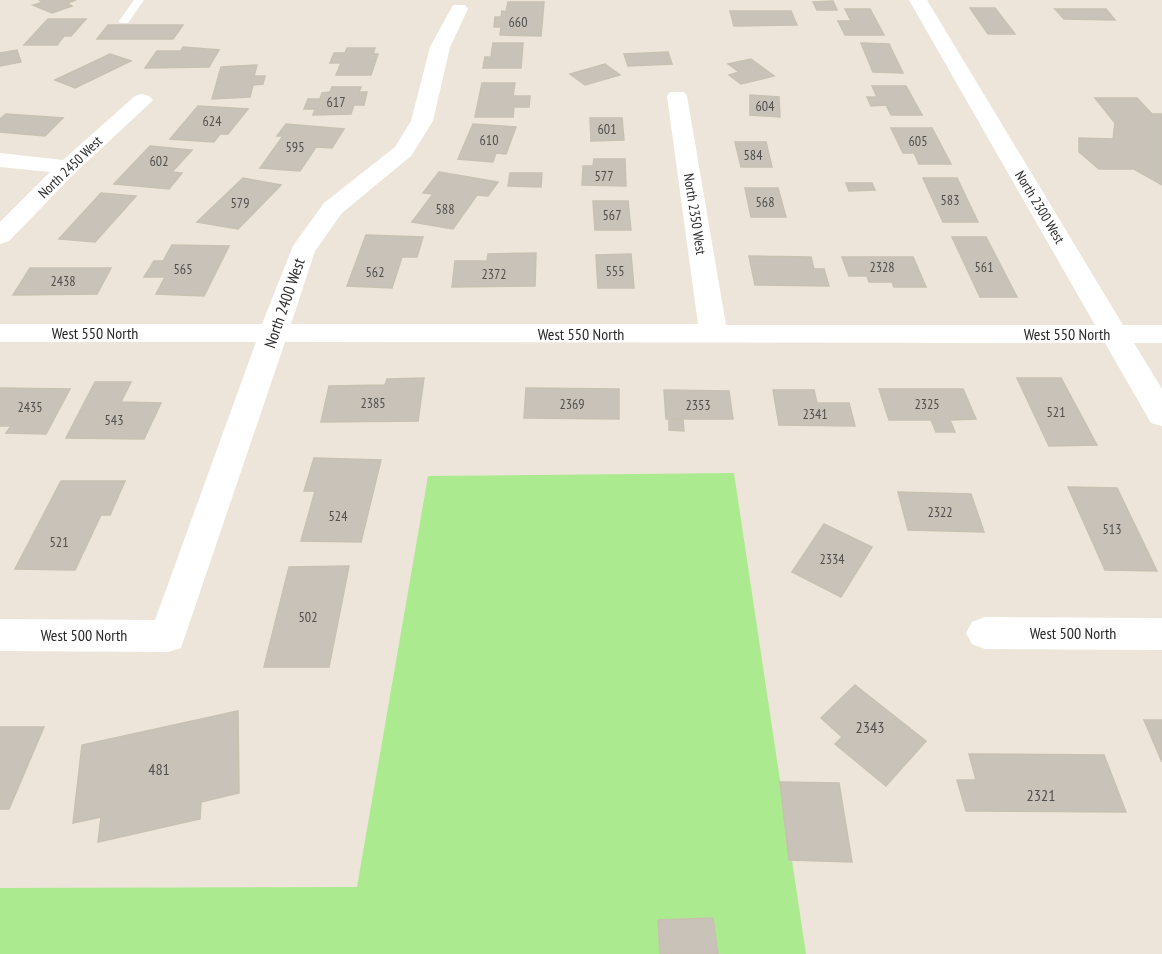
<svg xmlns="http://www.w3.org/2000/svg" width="1162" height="954" viewBox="0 0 1162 954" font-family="'PT Sans Narrow',sans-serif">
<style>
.green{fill:#acea8f}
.building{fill:#c8c2b9;stroke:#c8c1b2;stroke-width:1.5}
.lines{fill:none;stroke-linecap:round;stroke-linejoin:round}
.service{fill:#fff;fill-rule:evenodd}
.minor{fill:#fff;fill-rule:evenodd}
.labels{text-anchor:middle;stroke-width:4.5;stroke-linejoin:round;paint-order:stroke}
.number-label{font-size:14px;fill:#514f4d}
.far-street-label{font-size:14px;fill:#292929;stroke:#fff}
.street-label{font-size:16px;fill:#292929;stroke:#fff}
.near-number-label{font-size:16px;fill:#514f4d}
</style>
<rect width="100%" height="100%" fill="#ede5d9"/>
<path class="green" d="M734 473 806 954H0V888L357 887 428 476Z"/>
<path class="building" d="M39 0H76L67 3 72 6 52 13 33 5 43 2Z
M833 1 837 10H817L813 2Z
M508 2H544L541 36 500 35 501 27H494L495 17H501L502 11 506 12Z
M970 8H995L1015 34H988Z
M845 9H870L884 35H845L838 21H851Z
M1055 9H1106L1115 20 1064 19Z
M730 11H791L797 25 734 26Z
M48 19H86L71 36H64L57 45H24Z
M108 25H183L173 39H97Z
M493 43H523L521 68H483L485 57H491Z
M861 43 889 44 903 73 873 72Z
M183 47 219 50 209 67 145 68 157 51H181Z
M347 48H375L373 54H378L371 75H336L341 63H330L334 53H345Z
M17 50 21 62 0 66V53Z
M668 52 672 64 628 66 624 54Z
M110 54 131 61 75 88 55 80Z
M751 59 774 76 741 84 729 75 739 72 728 64Z
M605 64 620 75 585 85 570 74Z
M257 65 254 76H265L263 84 253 85 250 97 212 99 221 67Z
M482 83H515L513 96H530L529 107H514L513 117H475Z
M872 86H906L922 115H891L886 105 871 106 867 97H877Z
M332 87H361L359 92H367L364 105H354L351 114 313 115 315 109H304L308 99H320L322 93 330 92Z
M750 95 779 97 780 117 750 115Z
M1095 98H1137L1152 114H1162V185L1134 169H1099L1079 152V138L1113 139 1115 123Z
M198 106 248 109 228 134H220L214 142 170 139Z
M6 114 63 118 45 136 0 132V119Z
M590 118H622L624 140 591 141Z
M286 124 344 129 332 148 316 147 300 171 260 168 283 136H277Z
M473 124 516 127 506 154 496 153 493 162 458 159Z
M891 128H932L951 164H919L914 153H903Z
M735 142H766L772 167H741Z
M150 146 192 150 172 172 182 173 169 189 114 184Z
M594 159H625L626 186 582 185 583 166H593Z
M439 172 498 182 488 196 477 195 453 229 412 222 433 194 423 193Z
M510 173H542L541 187 508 186Z
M243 178 281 185 238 229 197 222Z
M923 178H957L978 222H943Z
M846 183H872L875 190 849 191Z
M745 188H778L786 217H751Z
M101 193 136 196 95 242 59 239Z
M593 201H628L631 230H595Z
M366 235 423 237 417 257H402L392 288 347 286Z
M952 237H986L1017 297H980Z
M172 245 229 246 204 296 156 294 165 277H144L154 261H163Z
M536 253 535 286 452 287 455 261H487L488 254Z
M631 254 634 288H598L596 255Z
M749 256 811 257 814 269H824L829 286 755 285Z
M842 257H913L926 287H894L892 282H869L867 276H849Z
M30 268H111L97 294 13 295Z
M424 378 418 421 321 422 329 386 385 385 387 379Z
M1017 378H1061L1097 445 1049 446Z
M95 382H131L121 402 161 403 144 439 66 438Z
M0 388 70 389 46 434 6 433 11 426H0Z
M526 388 619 389V419L524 418Z
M879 389H963L976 419 950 420 955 432H936L931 420H889Z
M664 390 729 391 733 419H666Z
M773 390H814L817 403H849L855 426 779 425Z
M669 420H683L684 431 669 430Z
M314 458 381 460 361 542 301 541 315 491H304Z
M61 481H125L110 515H101L75 570 15 569Z
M1068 487 1117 488 1157 571 1105 570Z
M898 492 971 494 984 532 908 530Z
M824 524 872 547 841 597 792 572Z
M349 566 329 667H264L289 567Z
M855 685 926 741 886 786 835 744 842 737 821 718Z
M238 711 239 793 201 802 200 819 98 842 101 817 73 823 82 745Z
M1144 720H1162V762Z
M0 727H44L9 809H0Z
M969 754 1104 755 1126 812 966 811 957 780H976Z
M780 782 839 783 852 862 789 860Z
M713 918 718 954H660L658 920Z"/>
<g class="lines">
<path class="service" d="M134 0H144L128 23H120L119 21Z"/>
<path class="minor" d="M909 0H927L1123 325H1162V343H1134L1162 389V426L1151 423 1105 343 285 342 181 648 168 652 0 651V619L155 620 256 342H0V324H262L293 246 324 203 395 147 411 121 430 47 453 5H465L468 9 450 47 433 121 411 156 342 213 315 251 291 324H698L667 96 670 92H684L687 96 726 325H1095Z
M142 94 149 96 153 100 149 104 76 172 9 241 0 244V222L50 172 0 167V153L63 160 135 96Z
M985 617 1162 618V650L985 649 972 644 966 633 972 622Z"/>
</g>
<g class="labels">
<g class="number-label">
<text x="518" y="27">660</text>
<text x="336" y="107">617</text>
<text x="765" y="111">604</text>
<text x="212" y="126">624</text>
<text x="607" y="134">601</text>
<text x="489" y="145">610</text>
<text x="918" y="146">605</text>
<text x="295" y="152">595</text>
<text x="753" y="160">584</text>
<text x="159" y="166">602</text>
<text x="604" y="181">577</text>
<text x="950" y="205">583</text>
<text x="765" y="207">568</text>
<text x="240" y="208">579</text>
<text x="445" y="214">588</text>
<text x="612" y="220">567</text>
<text x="882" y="272">2328</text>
<text x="984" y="272">561</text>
<text x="183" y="274">565</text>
<text x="615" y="276">555</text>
<text x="375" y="277">562</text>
<text x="494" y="279">2372</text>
<text x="63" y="286">2438</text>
<text x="373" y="408">2385</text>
<text x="572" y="409">2369</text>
<text x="927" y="409">2325</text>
<text x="698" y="410">2353</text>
<text x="30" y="412">2435</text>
<text x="1056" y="417">521</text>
<text x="815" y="419">2341</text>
<text x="114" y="425">543</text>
<text x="940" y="517">2322</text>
<text x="338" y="521">524</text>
<text x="1112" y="534">513</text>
<text x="59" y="547">521</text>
<text x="832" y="564">2334</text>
<text x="308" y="622">502</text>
</g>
<g class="far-street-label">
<text transform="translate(70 167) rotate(-44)" y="5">North 2450 West</text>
<text transform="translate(1040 207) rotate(59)" y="5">North 2300 West</text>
<text transform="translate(695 214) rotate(81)" y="5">North 2350 West</text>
</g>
<g class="street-label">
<text transform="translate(284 303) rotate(-71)" y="6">North 2400 West</text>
<text x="95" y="339">West 550 North</text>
<text x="581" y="340">West 550 North</text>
<text x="1067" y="340">West 550 North</text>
<text x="1073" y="639">West 500 North</text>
<text x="84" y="641">West 500 North</text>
</g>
<g class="near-number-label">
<text x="870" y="733">2343</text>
<text x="159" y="775">481</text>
<text x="1041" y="801">2321</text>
</g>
</g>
</svg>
